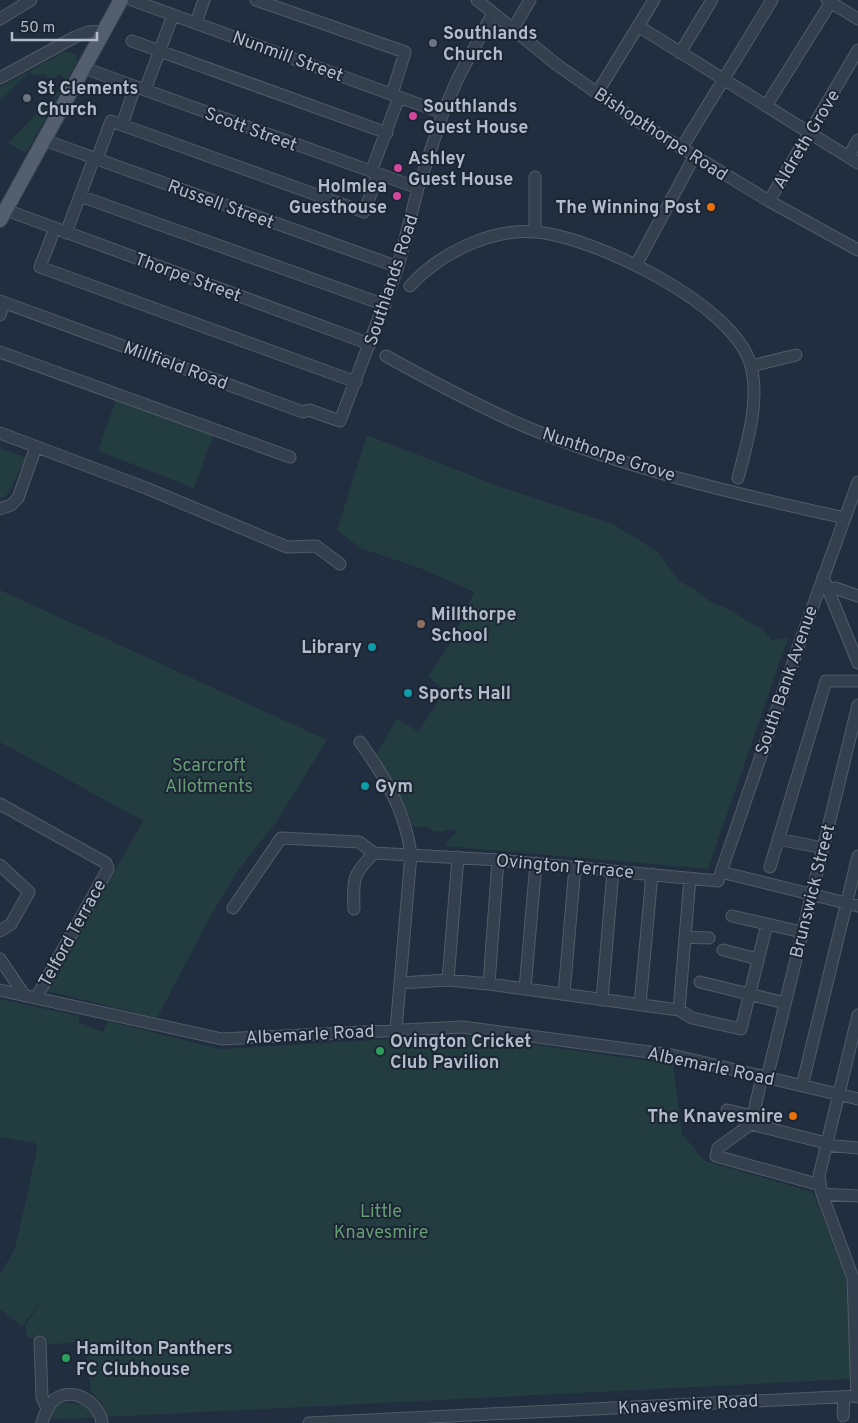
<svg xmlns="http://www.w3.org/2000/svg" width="858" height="1423" viewBox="0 0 858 1423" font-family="Overpass,sans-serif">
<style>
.green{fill:#233c40}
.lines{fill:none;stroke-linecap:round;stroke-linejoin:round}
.minor-casing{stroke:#515b69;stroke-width:13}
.major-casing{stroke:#3f4957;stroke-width:16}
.minor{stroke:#35404e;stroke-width:11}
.major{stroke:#535f6f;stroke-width:14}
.worship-dot{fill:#6b7280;stroke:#1b2533;stroke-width:2}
.hotel-dot{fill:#d1479c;stroke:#1b2533;stroke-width:2}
.food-dot{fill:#e8710a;stroke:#1b2533;stroke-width:2}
.education-dot{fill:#8d6e63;stroke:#1b2533;stroke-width:2}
.culture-dot{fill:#0f9aa8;stroke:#1b2533;stroke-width:2}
.leisure-dot{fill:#2e9e5b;stroke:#1b2533;stroke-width:2}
.labels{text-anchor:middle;stroke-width:4;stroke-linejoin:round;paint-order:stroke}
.poi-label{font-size:18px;font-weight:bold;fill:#b1bbca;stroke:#1b2533;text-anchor:start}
.street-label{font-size:18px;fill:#b1bbca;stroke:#1b2533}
.park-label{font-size:18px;fill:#669d73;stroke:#1b2533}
</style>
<rect width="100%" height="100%" fill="#212e3f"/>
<path class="green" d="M66 51 76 54 77 62 26 153 8 143 65 84 64 79 61 75 56 76 49 83V79L44 74 34 76 29 72 0 101V87Z
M117 397 214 434 194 488 98 451Z
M367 435 501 487 613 524 658 552 679 581 696 590 710 602 731 610 748 622 762 628 771 640 788 638 708 869 445 846 453 835 458 832 451 829C441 832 435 834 426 826L419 828 412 825 410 816 376 755 397 718 418 732 445 691 428 676 452 641 474 592 420 568 360 548 337 530Z
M0 448 26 457 8 494 0 499Z
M0 590 327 740 277 821 239 869 210 917 157 1018 47 991 143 821 0 742Z
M0 999 79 1016V1022L103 1032 107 1021 221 1049 462 1035 673 1064 682 1134 705 1161 813 1192 846 1277 851 1379 106 1417 103 1403 91 1392 85 1341 46 1345 27 1336 25 1326 46 1294 22 1327 0 1309V1274L15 1249 37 1150 35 1143 0 1137Z
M62 1403C74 1403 93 1401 95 1418L47 1419 56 1405Z"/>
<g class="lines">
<g class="minor-casing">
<path id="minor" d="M132 0 443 113
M256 0 405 52 392 94
M477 0 556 64 634 119 769 201 858 250
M827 0 858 19
M0 19 31 0
M196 23 204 0
M638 26 858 163
M513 29 530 0
M132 41 387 133
M680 53 712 0
M84 68 418 188
M0 78 75 37 88 32 105 31
M145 90 173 15
M597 93 654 0
M766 106 831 2
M122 125 364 212 378 175
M44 140 398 267
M681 149 772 0
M848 157 858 140
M97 159 111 121 122 125 135 87
M371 172 399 97
M535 177V232
M80 196 385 305
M769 201 858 50
M6 210 370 344
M55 228 40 267 356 382
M66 233 94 158
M636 265 694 157
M410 286C440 253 491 228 536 232 594 237 735 304 751 366 760 402 747 443 738 478
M0 301 303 412 309 410 340 421 398 267 418 188 443 113 458 78 493 13
M0 315 4 303
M0 352 290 457
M386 356C431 381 476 405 524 426 627 469 736 494 845 518
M751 366 796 355
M0 433 146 488 287 547 316 546 340 564
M0 509 11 505 18 498 36 447
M823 577 858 663
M828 590 835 588 858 596
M360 742C385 777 405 810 411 854L396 1030
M0 804 106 863 108 869 36 998
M778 839 823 848
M0 865 29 892 11 924 0 931
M770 867 826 681H858
M721 872 858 906
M233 908 281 838 359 842 374 853
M354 909C353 879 352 875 374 853L498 860 718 881 801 639 858 482
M732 916 802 932
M685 937 709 938
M723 950 758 959
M0 959 25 996
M448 980 458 857
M700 982 785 1003
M400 983 448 980 489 984 679 1010 692 1018 741 1029 767 924
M489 984 498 860
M525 989 536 863
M0 990 222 1039 462 1027 672 1055 858 1099
M564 994 575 867
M602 1000 613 871
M640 1005 652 874
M679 1010 690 878
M762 1077 751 1124 718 1148 716 1156 820 1185
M767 1078 858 705
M802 1086 858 856
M727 1110 753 1116
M751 1124 826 1143
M826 1145 858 1148
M822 1194 858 1196
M40 1342 42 1397 47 1409
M857 1397 853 1278 822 1194 819 1176 858 1015
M843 1416 844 1397
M42 1423C44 1415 48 1405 55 1399 74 1386 100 1403 102 1423
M309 1423 858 1396"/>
</g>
<g class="major-casing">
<path id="major" d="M0 220 121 0"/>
</g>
<use href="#minor" class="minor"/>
<use href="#major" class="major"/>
</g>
<g class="worship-dot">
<circle cx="433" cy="43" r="5"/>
<circle cx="27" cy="98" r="5"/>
</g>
<g class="hotel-dot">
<circle cx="413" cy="116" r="5"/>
<circle cx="398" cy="168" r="5"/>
<circle cx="397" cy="196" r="5"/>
</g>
<g class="food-dot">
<circle cx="711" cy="207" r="5"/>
<circle cx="793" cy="1116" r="5"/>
</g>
<circle class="education-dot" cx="421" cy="624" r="5"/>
<g class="culture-dot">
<circle cx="372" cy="647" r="5"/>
<circle cx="408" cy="693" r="5"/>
<circle cx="365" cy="786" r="5"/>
</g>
<g class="leisure-dot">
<circle cx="380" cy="1051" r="5"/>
<circle cx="66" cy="1358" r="5"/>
</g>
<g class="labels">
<g class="poi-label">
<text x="443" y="39">Southlands<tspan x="443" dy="21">Church</tspan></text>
<text x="37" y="94">St Clements<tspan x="37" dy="21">Church</tspan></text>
<text x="423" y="112">Southlands<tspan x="423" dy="21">Guest House</tspan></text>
<text x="408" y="164">Ashley<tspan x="408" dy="21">Guest House</tspan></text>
<text x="387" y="192" text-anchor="end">Holmlea<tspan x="387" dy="21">Guesthouse</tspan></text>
<text x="701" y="213" text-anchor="end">The Winning Post</text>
<text x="431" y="620">Millthorpe<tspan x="431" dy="21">School</tspan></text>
<text x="362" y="653" text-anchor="end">Library</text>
<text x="418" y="699">Sports Hall</text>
<text x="375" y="792">Gym</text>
<text x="390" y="1047">Ovington Cricket<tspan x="390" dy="21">Club Pavilion</tspan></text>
<text x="783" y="1122" text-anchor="end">The Knavesmire</text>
<text x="76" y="1354">Hamilton Panthers<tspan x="76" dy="21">FC Clubhouse</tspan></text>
</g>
<g class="street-label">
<text transform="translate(288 56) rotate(20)" y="6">Nunmill Street</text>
<text transform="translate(251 129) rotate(20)" y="6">Scott Street</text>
<text transform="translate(661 134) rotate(33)" y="6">Bishopthorpe Road</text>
<text transform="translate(806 139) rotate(-59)" y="6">Aldreth Grove</text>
<text transform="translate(221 204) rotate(20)" y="6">Russell Street</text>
<text transform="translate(188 277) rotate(20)" y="6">Thorpe Street</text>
<text transform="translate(391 280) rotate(-72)" y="6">Southlands Road</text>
<text transform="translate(176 365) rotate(20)" y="6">Millfield Road</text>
<text transform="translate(609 454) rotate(18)" y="6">Nunthorpe Grove</text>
<text transform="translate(786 680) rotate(-71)" y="6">South Bank Avenue</text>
<text transform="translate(565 866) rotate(5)" y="6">Ovington Terrace</text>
<text transform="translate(812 891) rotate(-76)" y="6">Brunswick Street</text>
<text transform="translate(72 933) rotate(-61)" y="6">Telford Terrace</text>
<text transform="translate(310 1034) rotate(-3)" y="6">Albemarle Road</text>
<text transform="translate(711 1066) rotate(12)" y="6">Albemarle Road</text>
<text transform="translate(688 1404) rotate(-3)" y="6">Knavesmire Road</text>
</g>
<g class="park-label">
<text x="209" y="771">Scarcroft<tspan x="209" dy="21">Allotments</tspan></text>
<text x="381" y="1217">Little<tspan x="381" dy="21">Knavesmire</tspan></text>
</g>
</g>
<path d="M12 32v8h85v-8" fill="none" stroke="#b1bbca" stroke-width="2.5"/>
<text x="20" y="32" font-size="15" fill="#b1bbca" stroke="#1b2533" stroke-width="4" paint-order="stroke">50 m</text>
</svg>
